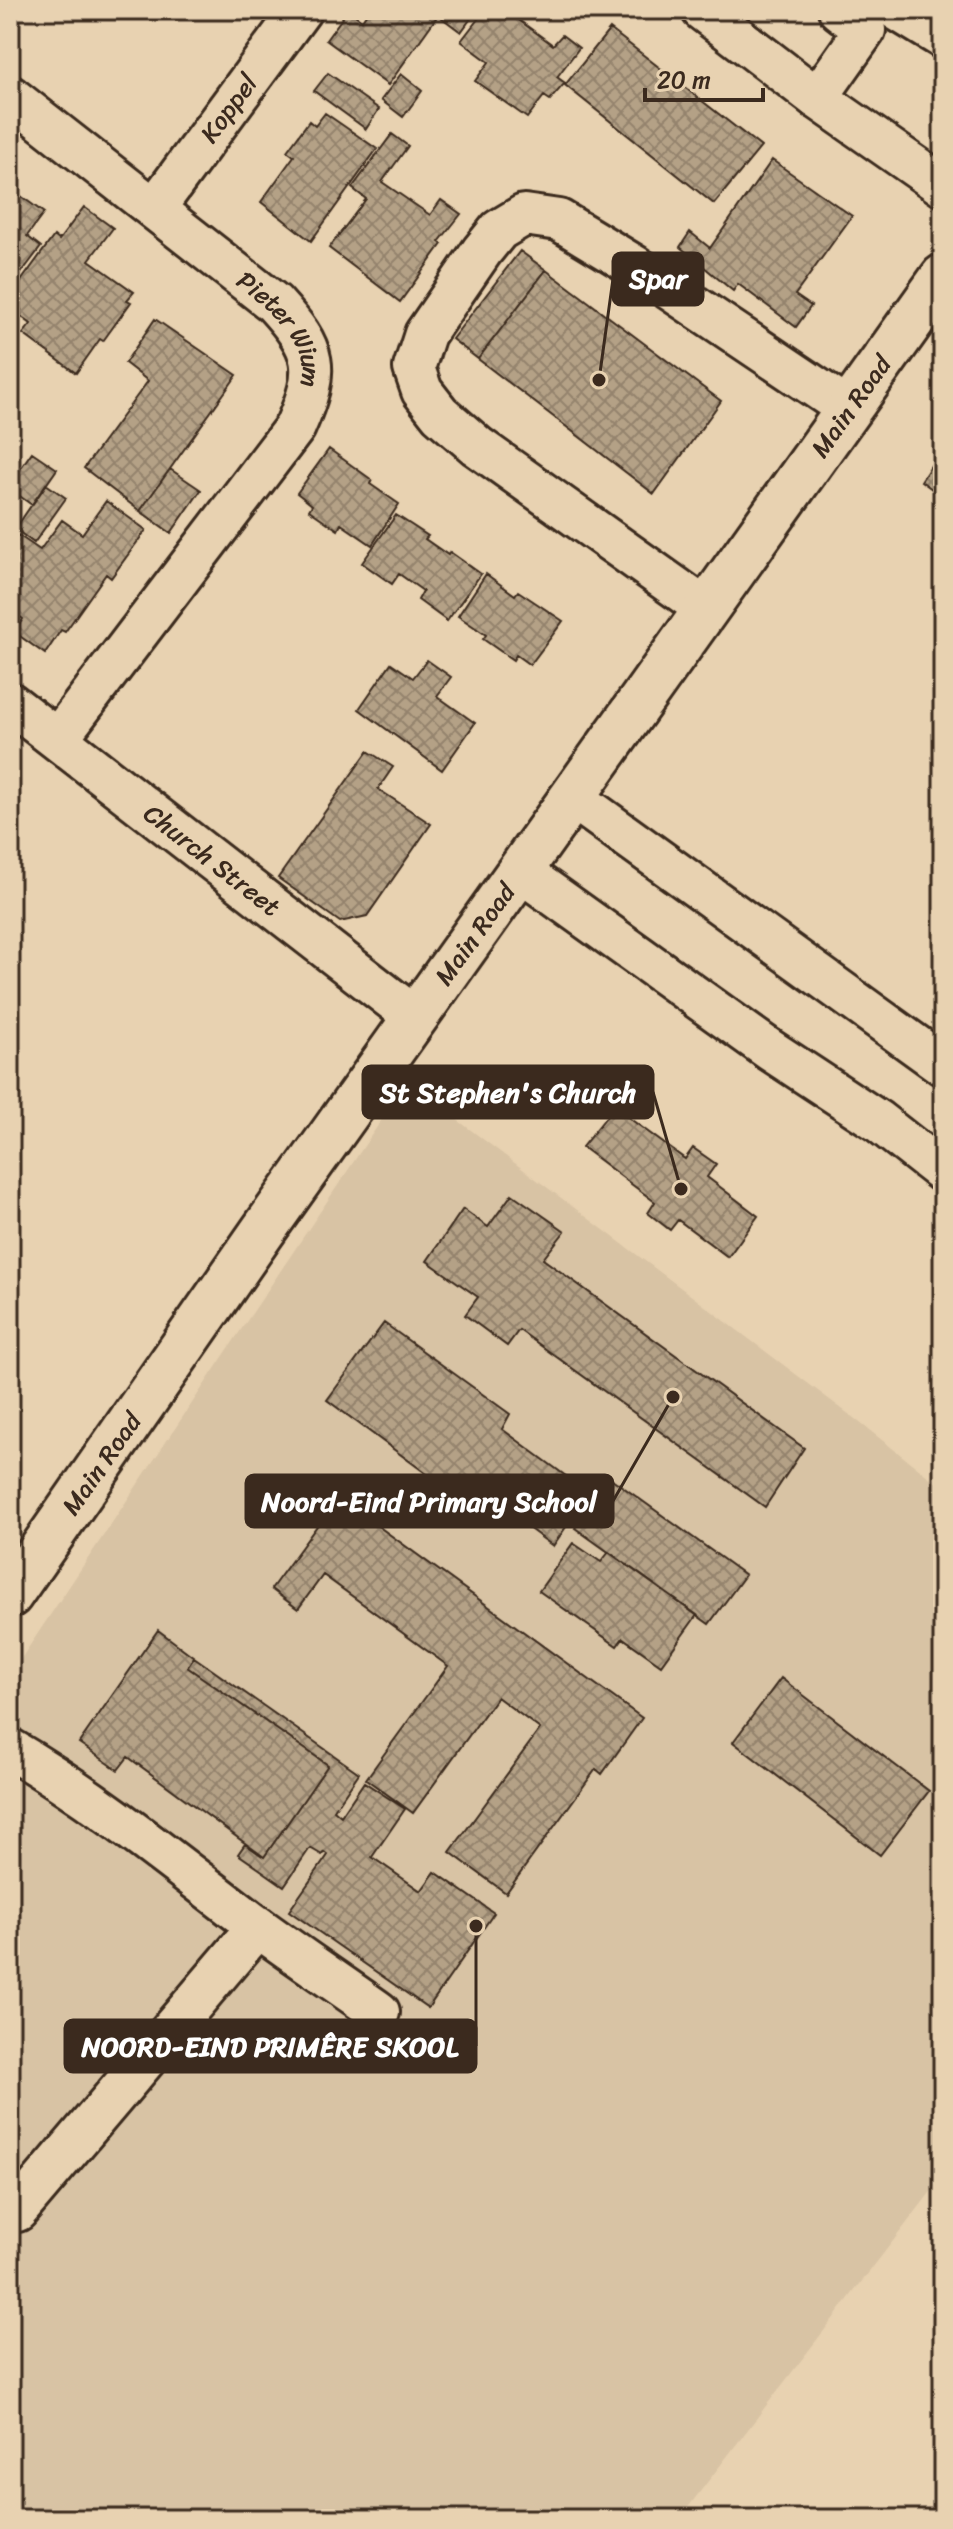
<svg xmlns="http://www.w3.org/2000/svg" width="953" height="2529" viewBox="0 0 953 2529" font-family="Sriracha,sans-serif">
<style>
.built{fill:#d8c3a4}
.building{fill:url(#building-cross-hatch);stroke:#3b2a1e;stroke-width:2}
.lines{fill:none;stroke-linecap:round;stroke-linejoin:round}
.minor-casing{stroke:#3b2a1e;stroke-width:46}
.major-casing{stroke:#3b2a1e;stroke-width:50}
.minor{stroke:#e8d2b1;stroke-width:40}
.major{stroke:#e8d2b1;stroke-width:44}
.labels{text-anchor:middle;stroke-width:8;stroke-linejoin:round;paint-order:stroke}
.street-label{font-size:26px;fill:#3b2a1e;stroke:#e8d2b1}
.leader{fill:none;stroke:#3b2a1e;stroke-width:3}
.callout-dot{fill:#3b2a1e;stroke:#e8d2b1;stroke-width:3}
.callout{fill:#3b2a1e;stroke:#3b2a1e;stroke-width:3}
.callout-label{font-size:28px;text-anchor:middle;font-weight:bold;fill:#fff}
</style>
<defs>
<pattern id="building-cross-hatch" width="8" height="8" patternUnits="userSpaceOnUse" patternTransform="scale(2)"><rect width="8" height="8" fill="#b4a186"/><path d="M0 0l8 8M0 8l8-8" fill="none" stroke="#94836d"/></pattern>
</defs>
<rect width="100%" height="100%" fill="#e8d2b1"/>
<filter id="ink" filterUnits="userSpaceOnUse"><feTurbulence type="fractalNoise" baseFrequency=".0125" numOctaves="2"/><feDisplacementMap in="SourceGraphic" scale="16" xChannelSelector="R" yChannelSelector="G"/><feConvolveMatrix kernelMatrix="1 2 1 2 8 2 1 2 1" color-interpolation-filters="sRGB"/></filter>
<g filter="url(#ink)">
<path class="built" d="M407 1082 850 1415 943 1488V2176L679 2519H10V1675Z"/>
<path class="building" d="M348 10 362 20 369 10 441 11 388 85 326 40Z
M477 10 461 32 438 15 440 10Z
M485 10H505L553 45 562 35 579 48 557 77 565 83 550 100 544 96 527 118 475 81 489 62 461 41Z
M610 29 761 147 714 204 565 85Z
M328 73 379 109 366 129 314 91Z
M401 74 422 91 403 117 381 100Z
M325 113 377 149 311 241 261 202 294 156 287 151 309 121 315 126Z
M392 134 408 146 382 182 430 215 441 200 461 214 439 242 442 244 400 302 329 248 366 199 352 188Z
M772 160 852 216 795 295 811 306 796 327 738 284 733 291 680 247 690 232 710 248Z
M10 188 44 213 27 236 41 247 16 280 10 276Z
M84 207 113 228 89 260 134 292 127 300 131 302 103 341 100 339 76 373 23 334 31 324 10 308V296L54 236 59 240Z
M520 251 546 270 478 359 452 339Z
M546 270 721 401 654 494 478 359Z
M155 319 237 375 140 511 84 468 148 381 125 363Z
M943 447V497L921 481Z
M329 449 372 480 370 484 399 504 372 545 341 524 338 530 309 510 312 505 297 493Z
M32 452 57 469 32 505 10 489V483Z
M170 469 201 490 171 533 140 511Z
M46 484 66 498 34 543 15 529Z
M106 501 146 530 111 578 106 574 65 632 61 630 45 654 14 632 23 619 10 610V546L18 535 40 550 62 520 82 534Z
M396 515 428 536 425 539 448 555 450 552 481 574 447 621 418 600 423 591 399 574 392 584 362 563Z
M486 574 515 595 518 591 563 621 530 665 516 655 513 660 483 639 486 635 458 616Z
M427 660 451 677 437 696 475 723 442 770 359 709 391 663 413 678Z
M368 751 393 767 378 789 431 824 367 916 340 922 278 878Z
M614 1107 685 1159 693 1148 716 1164 707 1177 758 1216 728 1257 678 1220 670 1230 648 1213 655 1202 582 1147Z
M512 1194 565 1231 543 1259 804 1448 765 1507 519 1330 507 1346 465 1315 478 1297 427 1261 463 1209 488 1227Z
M384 1323 510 1414 502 1429 589 1493 553 1546 464 1481 454 1494 327 1400Z
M612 1479 745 1575 709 1624 575 1528Z
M338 1497 642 1718 602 1774 596 1769 506 1893 450 1852 540 1729 497 1697 413 1813 366 1779 448 1666 323 1575 298 1609 271 1589Z
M573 1543 601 1562 609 1552 697 1615 661 1665 623 1638 617 1646 539 1591Z
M158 1630 194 1657 187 1667 328 1765 264 1857 128 1757 118 1770 79 1743Z
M194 1657 359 1773 334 1810 341 1816 364 1782 405 1809 372 1857 421 1891 435 1872 494 1913 428 2008 289 1911 328 1855 324 1852 322 1855 310 1848 284 1886 238 1854 245 1844 264 1857 328 1765 187 1667Z
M781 1678 929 1791 880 1855 733 1742Z"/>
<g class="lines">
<g class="minor-casing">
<g id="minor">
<path d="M702 10 817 98 943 186"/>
<path d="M897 10 943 38"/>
<path id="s1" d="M10 96 274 303C317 350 321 368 295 427L58 738"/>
<path d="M817 98 865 30 839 10"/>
<path id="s2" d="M155 208 301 10"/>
<path d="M706 609 477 446 440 414 422 391 414 368 425 334 482 251 499 230 524 215 559 220 635 266 848 409"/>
<path id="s3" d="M10 703 416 1018"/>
<path d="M572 797 943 1065"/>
<path d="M520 871 770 1050 878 1121 943 1172"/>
<path d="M10 1749C97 1800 174 1863 254 1924 295 1954 338 1983 379 2012"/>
<path d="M17 2211 258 1927"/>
</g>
</g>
<g class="major-casing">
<g id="major">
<path id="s4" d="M10 1595 263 1231 943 277"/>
</g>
</g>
<use href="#minor" class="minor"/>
<use href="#major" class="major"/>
</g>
</g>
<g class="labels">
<g class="street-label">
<text dy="9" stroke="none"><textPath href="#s2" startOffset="124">Koppel</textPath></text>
<text dy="9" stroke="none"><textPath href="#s1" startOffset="362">Pieter Wium</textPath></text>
<text dy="9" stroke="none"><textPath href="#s4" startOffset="1456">Main Road</textPath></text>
<text dy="9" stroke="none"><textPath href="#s3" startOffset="256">Church Street</textPath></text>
<text dy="9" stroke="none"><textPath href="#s4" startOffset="808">Main Road</textPath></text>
<text dy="9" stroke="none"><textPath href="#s4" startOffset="160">Main Road</textPath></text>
</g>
</g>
<path class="leader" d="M599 380L613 279M681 1189L653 1092M673 1397L613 1501M476 1926L476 2046"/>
<g class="callout-dot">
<circle cx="599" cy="380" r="8"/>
<circle cx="681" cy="1189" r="8"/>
<circle cx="673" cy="1397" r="8"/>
<circle cx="476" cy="1926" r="8"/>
</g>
<g class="callout">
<rect x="613" y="253" width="90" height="52" rx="8"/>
<rect x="363" y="1066" width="290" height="52" rx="8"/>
<rect x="246" y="1475" width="367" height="52" rx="8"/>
<rect x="65" y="2020" width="411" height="52" rx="8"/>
</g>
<g class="callout-label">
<text x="658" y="288">Spar</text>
<text x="508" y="1102">St Stephen's Church</text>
<text x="429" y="1511">Noord-Eind Primary School</text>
<text x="270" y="2056">NOORD-EIND PRIMÊRE SKOOL</text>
</g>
<rect width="953" height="2529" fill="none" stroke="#e8d2b1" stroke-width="40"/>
<rect x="20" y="20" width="913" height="2489" fill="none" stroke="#3b2a1e" stroke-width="3" filter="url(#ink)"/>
<path d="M645 88v12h118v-12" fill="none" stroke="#3b2a1e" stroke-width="4"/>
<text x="657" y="88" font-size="24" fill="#3b2a1e" stroke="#e8d2b1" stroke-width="6" paint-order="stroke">20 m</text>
</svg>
